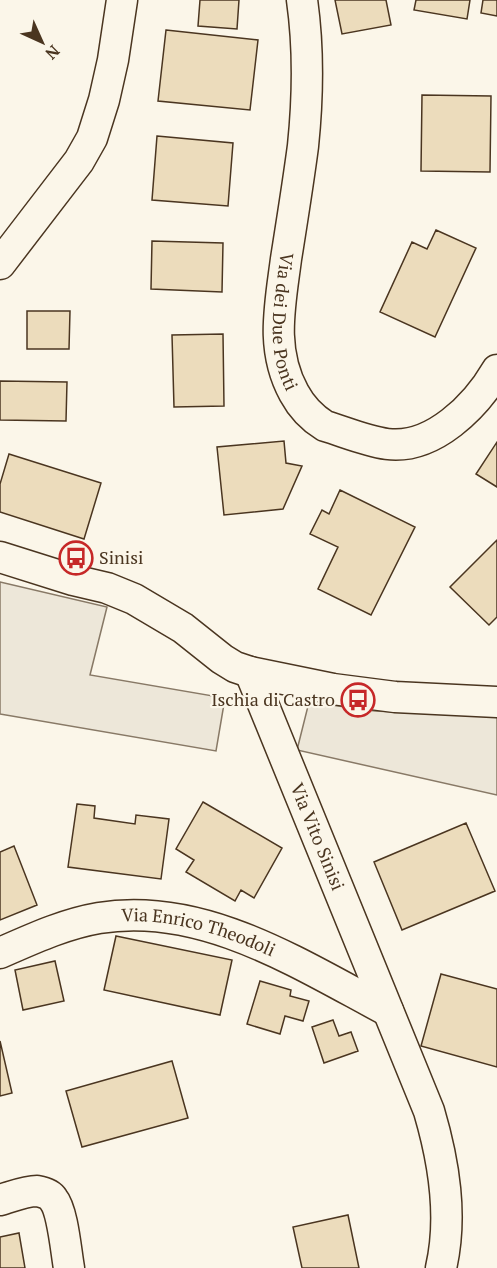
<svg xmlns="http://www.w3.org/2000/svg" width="497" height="1268" viewBox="0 0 497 1268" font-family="'PT Serif',serif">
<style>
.parking{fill:#ede7d9;stroke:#887966;stroke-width:1.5}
.building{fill:#ecdcbc;stroke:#4a3520;stroke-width:1.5}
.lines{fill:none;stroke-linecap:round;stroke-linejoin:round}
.minor-casing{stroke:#4a3520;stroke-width:33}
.minor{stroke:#fbf6e9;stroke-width:30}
.labels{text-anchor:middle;stroke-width:4.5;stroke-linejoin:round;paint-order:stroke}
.street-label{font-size:18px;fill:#4a3520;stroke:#fbf6e9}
.poi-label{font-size:18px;fill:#4a3520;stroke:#fbf6e9;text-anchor:start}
</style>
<rect width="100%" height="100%" fill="#fbf6e9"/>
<path class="parking" d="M0 582 107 607 90 675 225 698 216 751 0 714Z
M309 702 375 711 497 717V795L297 750Z"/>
<path class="building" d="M200 0H239L237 29 198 26Z
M335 0H386L391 25 342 34Z
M416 0H470L467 19 414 10Z
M483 0H497V16L481 13Z
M166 30 258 40 250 110 158 101Z
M422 95 491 96 490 172 421 171Z
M157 136 233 143 228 206 152 200Z
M436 230 476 248 435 337 380 312 412 242 427 249Z
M152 241 223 243 222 292 151 289Z
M27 311H70L69 349H27Z
M223 334 224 406 174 407 172 335Z
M0 381 67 382 66 421 0 420Z
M284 441 286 463 302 466 283 509 224 515 217 447Z
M497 442V487L476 474Z
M9 454 101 483 84 539 0 512V484Z
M340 490 415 527 371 615 318 589 338 547 310 534 322 510 329 514Z
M497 540V617L489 625 450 587Z
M203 802 282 848 254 898 241 890 235 901 186 872 194 860 176 849Z
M77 804 95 806 94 818 135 824 136 815 169 819 161 879 68 867Z
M466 823 495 891 402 930 374 862Z
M14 846 37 905 0 920V852Z
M116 936 232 960 220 1015 104 990Z
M55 961 64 1001 23 1010 15 970Z
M441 974 497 989V1067L421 1046Z
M260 981 291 990 290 996 309 1001 303 1021 285 1016 280 1034 247 1024Z
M333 1020 339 1036 351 1032 358 1051 324 1063 312 1027Z
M0 1041 12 1093 0 1096Z
M172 1061 188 1118 82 1147 66 1091Z
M348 1215 359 1268H302L293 1227Z
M19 1233 25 1268H0V1237Z"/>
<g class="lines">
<g class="minor-casing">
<g id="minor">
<path id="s1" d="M302 0C309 49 308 97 303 146 298 184 292 221 286 259 280 306 270 349 294 393 301 406 312 418 325 426 345 432 366 441 387 444 433 450 476 406 497 370"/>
<path d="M0 264 79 161 92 138 104 100 113 60 122 0"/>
<path d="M0 557 73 580 107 588 134 599 183 628 222 659 235 667 250 672 333 689 395 697 497 702"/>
<path id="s2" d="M250 672 429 1111C444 1162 453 1216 441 1268"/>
<path id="s3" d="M0 953C32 939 64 924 99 918 203 901 299 964 388 1011"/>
<path d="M0 1200C11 1197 25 1191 37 1191 43 1192 50 1194 53 1199 63 1211 66 1252 69 1268"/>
</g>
</g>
<use href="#minor" class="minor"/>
</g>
<defs>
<g id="bus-ring" transform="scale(1.725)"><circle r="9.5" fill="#fbf6e9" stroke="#c62828" stroke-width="1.5"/><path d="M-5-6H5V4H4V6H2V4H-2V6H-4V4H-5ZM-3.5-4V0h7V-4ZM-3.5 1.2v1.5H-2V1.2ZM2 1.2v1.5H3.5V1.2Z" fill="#c62828"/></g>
</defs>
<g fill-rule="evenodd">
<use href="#bus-ring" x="76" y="558"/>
<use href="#bus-ring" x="358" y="700"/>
</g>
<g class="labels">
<g class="street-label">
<text dy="6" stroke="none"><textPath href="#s1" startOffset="324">Via dei Due Ponti</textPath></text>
<text dy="6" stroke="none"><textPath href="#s2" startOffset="178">Via Vito Sinisi</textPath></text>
<text dy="6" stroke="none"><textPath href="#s3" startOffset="207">Via Enrico Theodoli</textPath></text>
</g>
<g class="poi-label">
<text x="99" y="564">Sinisi</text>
<text x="335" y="706" text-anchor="end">Ischia di Castro</text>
</g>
</g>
<g transform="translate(42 42) rotate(135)" stroke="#fbf6e9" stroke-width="4.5" paint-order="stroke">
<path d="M0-4.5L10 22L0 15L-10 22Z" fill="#4a3520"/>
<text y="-9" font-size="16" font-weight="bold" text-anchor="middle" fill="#4a3520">N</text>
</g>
</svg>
